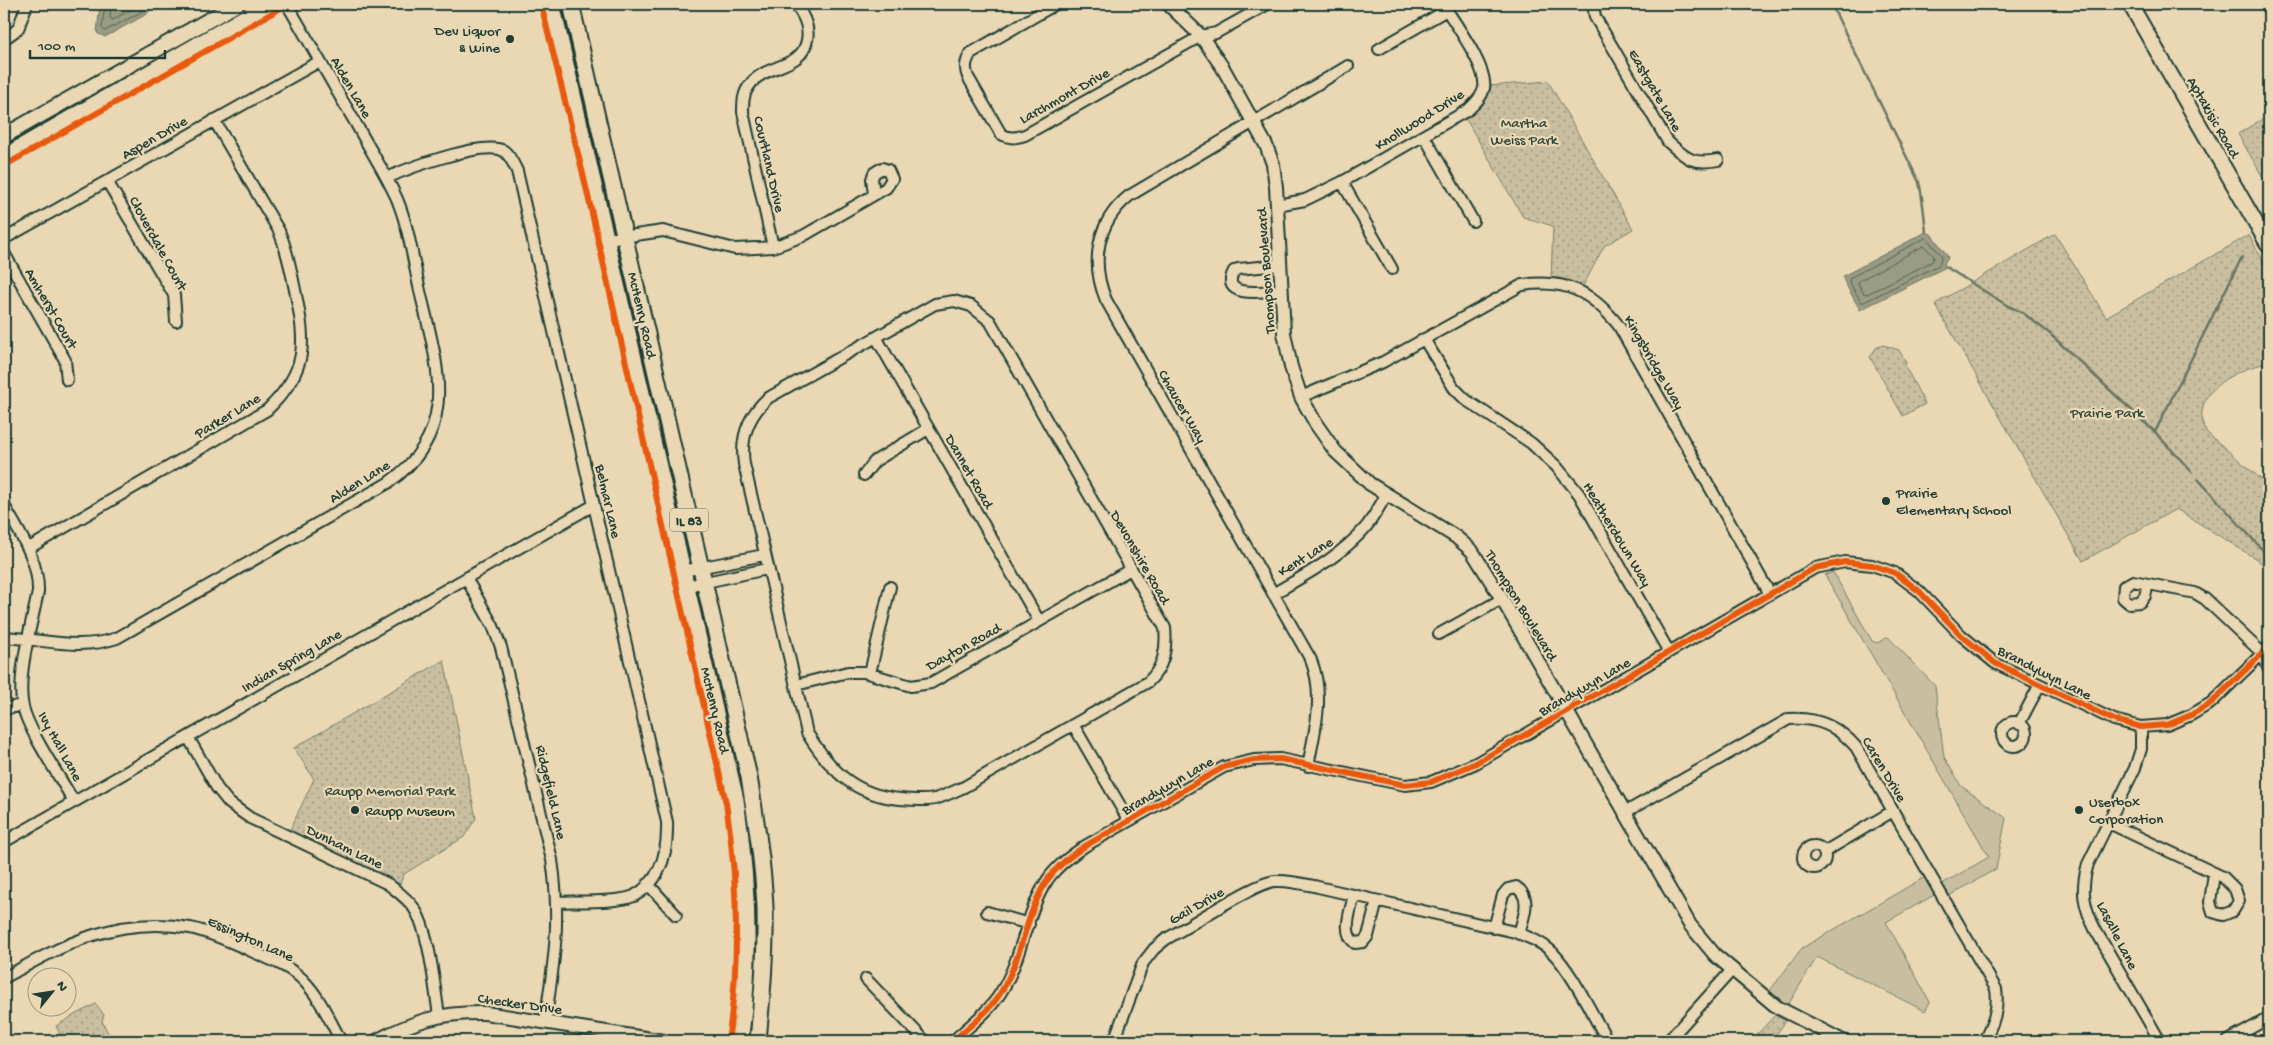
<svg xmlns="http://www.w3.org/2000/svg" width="2273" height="1045" viewBox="0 0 2273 1045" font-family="'Gochi Hand',sans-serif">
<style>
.grass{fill:#c9bfa0;stroke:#747e6a}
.park{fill:url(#park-dots);stroke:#747e6a}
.water{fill:#999b82;stroke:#687563}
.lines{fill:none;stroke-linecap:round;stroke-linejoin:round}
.shore{stroke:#506353;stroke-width:1}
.stream{stroke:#687563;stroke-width:2.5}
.minor-casing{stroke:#1f3d34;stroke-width:14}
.tertiary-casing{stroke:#1f3d34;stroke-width:16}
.secondary-casing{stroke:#1f3d34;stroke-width:18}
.primary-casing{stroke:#1f3d34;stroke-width:19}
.minor{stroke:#ead8b5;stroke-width:10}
.tertiary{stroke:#ead8b5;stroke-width:12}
.secondary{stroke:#ead8b5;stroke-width:14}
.primary{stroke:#ead8b5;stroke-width:15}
.cycleway-casing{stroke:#ead8b5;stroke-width:9}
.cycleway{stroke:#e8590c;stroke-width:6}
.poi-dot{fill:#1f3d34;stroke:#ead8b5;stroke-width:2}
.labels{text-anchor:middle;stroke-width:4.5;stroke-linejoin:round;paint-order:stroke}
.shield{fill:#ead8b5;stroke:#5c6c5b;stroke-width:1}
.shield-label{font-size:14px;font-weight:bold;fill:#1f3d34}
.poi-label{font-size:15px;fill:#1f3d34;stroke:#ead8b5;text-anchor:start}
.street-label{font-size:15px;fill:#1f3d34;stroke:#ead8b5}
.park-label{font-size:15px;fill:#304a3f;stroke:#ead8b5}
</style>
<defs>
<pattern id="park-dots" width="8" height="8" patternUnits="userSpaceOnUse" patternTransform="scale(1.25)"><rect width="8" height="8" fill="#c9bfa0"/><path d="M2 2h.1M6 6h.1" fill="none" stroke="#a39c83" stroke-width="1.8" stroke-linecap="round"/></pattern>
</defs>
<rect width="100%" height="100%" fill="#ead8b5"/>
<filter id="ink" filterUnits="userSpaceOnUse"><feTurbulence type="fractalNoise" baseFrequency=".02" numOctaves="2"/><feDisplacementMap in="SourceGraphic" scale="10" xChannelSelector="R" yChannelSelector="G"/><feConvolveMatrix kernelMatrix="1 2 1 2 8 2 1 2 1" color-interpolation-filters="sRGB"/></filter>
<g filter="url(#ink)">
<path class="grass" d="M1833 572 1872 641 1877 643 1888 637 1935 686 1944 757 1961 786 2006 818 1996 869 1949 896 1942 884 1989 857 1825 575Z
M1925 877 1936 894 1886 922 1930 1002 1925 1011 1817 957 1788 1005 1769 992 1802 948Z"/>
<path class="park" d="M1548 81 1633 229 1604 246 1583 286 1551 279 1553 226 1523 217 1464 116 1486 94 1489 86Z
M2269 115V188L2238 134Z
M2055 234 2106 317 2249 235 2269 272V363C2237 368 2187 392 2206 432L2269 486V570L2258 560 2176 509 2083 561 1935 304Z
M1883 345 1899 350 1906 363 1905 366 1925 404 1903 416 1870 357 1876 348Z
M444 660 476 818 464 837 404 874 400 884 289 832 314 779 294 748Z
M96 1004 104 1015 102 1021 109 1035 108 1041H76L73 1039 62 1038 56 1026 76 1014Z
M1775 1015 1786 1021 1771 1041H1751Z"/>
<path class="water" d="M100 4H153L147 14 105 37 97 33Z
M1926 232 1931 234 1947 255 1948 258 1944 263 1946 267 1860 310 1844 281 1843 276Z"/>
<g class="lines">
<path class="shore" d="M105 4 102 28 105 31 143 11 148 4
M111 4 110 18 112 20 141 4
M1926 238 1942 256 1939 265 1864 302H1861L1849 281 1850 278Z
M1924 246 1934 256 1933 261 1867 294 1863 293 1858 283 1859 281Z"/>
<path class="stream" d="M1831 4 1919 182C1923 198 1924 215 1926 232
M1946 267 2008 306 2023 313 2049 333 2155 432 2191 471
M2155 432 2242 257
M2198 479 2269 557
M1759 1041 1760 1040"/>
<g class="minor-casing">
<path id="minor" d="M1056 4 971 53C966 61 964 67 968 77L1001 134C1010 139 1015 138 1025 135L1201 36 1216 33 1268 4
M1593 4 1595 17 1668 142C1687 159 1693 165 1718 160
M4 39 18 29 27 4
M1379 49 1447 10
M1424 136 1473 221
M387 178C408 168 484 140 504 151 510 155 514 165 517 171L667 822C668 851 662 881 634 896 619 903 575 901 557 902
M107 181 174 295 176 321
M1342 182 1392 269
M1277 205 1305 200 1342 182 1468 110C1474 104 1482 98 1484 88 1488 68 1454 22 1443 4
M4 239 320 61
M608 239 663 231 735 249 773 247 803 236 886 188 892 179 888 170 882 168 874 173 872 179 874 194
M773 247 743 112C743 103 743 94 749 86 764 63 802 70 807 40 810 26 803 14 795 4
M4 253 65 360 67 380
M1281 265 1238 269 1234 271C1218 300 1268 291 1282 290
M954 301 971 306 990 321 1165 628C1167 649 1164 667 1148 682L964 787C955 791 945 796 935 799 925 801 911 800 900 799 854 795 831 771 807 733L744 464C740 437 748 416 768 398L935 304Z
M876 337 1039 621
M1424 339 1454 388 1466 400 1531 443 1556 466 1579 494 1669 652
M1301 397 1383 362 1522 285C1566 279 1591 291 1619 326L1770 594
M864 475 875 461 928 429
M4 505C19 533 39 559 38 592 32 623 16 677 23 707 29 732 60 777 74 802
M29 548 267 410C309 370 306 343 295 290 291 270 287 250 279 231L214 120
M683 571 764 555
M466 578 493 626 501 647 552 860C561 919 554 964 545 1022
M2148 584 2145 596 2140 602 2129 603 2123 598 2124 586 2133 581 2195 593 2205 599 2262 653 2269 670
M687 586 767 569
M1273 594C1307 574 1340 557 1366 527 1374 517 1380 505 1387 494
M1439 634 1502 599
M4 637C43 639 79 651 117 638L388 483C462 431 437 364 420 291 413 260 409 228 397 199 385 172 369 148 355 122 332 83 310 43 287 4
M870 673 890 587
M796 685 848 672H864L911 686 931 683 1131 569
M4 709 22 705
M2002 734a12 12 0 1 1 24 0a12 12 0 1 1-24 0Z
M2019 724 2039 686
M1074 726 1129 821
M2141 727V749L2135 768 2088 864C2080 890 2084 908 2096 931L2160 1041
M188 737 217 788 229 803 250 818 388 884C398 892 407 898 414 908 430 932 434 986 439 1015
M1308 766C1315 729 1325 696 1311 660L1106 300C1090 262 1097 222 1129 196L1348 66
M1624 813 1789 719C1817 717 1838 726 1856 747L1996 989C1999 1010 1993 1023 1984 1041
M2109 823 2223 877 2235 889 2239 901 2233 911 2223 915 2213 912 2210 902 2214 873
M4 842 594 505
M1803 857a11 11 0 1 1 22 0a11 11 0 1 1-22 0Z
M1824 852 1893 811
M648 884 676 915
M1354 895C1351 910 1341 933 1355 943L1363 942 1368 936 1377 901
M987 912 1029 924
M1494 928 1503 895 1508 889 1516 887C1533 898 1523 917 1519 934
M4 978C64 944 118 915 190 928 210 932 229 941 247 949 265 958 289 965 303 980 320 997 330 1021 341 1041
M866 979 925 1041
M953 1041C969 1026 990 1011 1001 992 1023 957 1025 913 1048 879 1058 865 1072 855 1085 846L1224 767 1254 760 1280 759 1405 785 1431 782 1476 763 1815 568 1845 562 1872 565 1895 573 1919 591 1961 635 1995 663 2114 720 2141 727 2167 725 2191 715 2211 703 2269 647
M1114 1041 1143 963 1154 949 1166 939C1188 927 1254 883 1275 881 1289 880 1304 884 1318 887L1515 932C1528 937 1542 942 1552 952 1573 973 1592 1015 1608 1041
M1668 1041 1732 970
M2228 1041 2269 1018"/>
</g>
<g class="tertiary-casing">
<path id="tertiary" d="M1168 4 1201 36 1223 68 1266 145 1273 164 1276 187 1284 333 1291 367 1301 397 1316 424 1335 451 1370 484 1456 537 1472 551 1502 599 1690 925 1715 955 1777 1007 1843 1041
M376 1041C413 1021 443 1012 485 1013L664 1041"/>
</g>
<g class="secondary-casing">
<path id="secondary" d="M2130 4 2269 246
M4 136 237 4
M4 156 267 4"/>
</g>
<g class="primary-casing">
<path id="primary" d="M552 4 736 800C748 880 752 961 740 1041
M571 4 749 777C756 820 763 863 765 907 766 952 762 997 758 1041"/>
</g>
<use href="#minor" class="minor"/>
<use href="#tertiary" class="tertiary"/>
<use href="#secondary" class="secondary"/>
<use href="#primary" class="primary"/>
<g class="cycleway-casing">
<path id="cycleway" d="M541 4 583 174 726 803C738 882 740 962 728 1041
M4 166 288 4
M953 1041C969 1026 990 1011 1001 992 1023 957 1025 913 1048 879 1058 865 1072 855 1085 846L1224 767 1254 760 1280 759 1405 785 1431 782 1476 763 1815 568 1845 562 1872 565 1895 573 1919 591 1961 635 1995 663 2114 720 2141 727 2167 725 2191 715 2211 703 2269 647"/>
</g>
<use href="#cycleway" class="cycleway"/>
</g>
</g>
<g class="poi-dot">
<circle cx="510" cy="39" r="5"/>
<circle cx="1886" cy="501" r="5"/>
<circle cx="355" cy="810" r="5"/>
<circle cx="2079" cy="810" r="5"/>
</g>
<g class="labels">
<rect class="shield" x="670" y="508.5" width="38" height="23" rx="4"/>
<g class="shield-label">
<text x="689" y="525">IL 83</text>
</g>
<g class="poi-label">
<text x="500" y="35" text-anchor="end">Dev Liquor<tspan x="500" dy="17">&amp; Wine</tspan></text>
<text x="1896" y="497">Prairie<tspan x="1896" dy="17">Elementary School</tspan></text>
<text x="2089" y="806">Userbox<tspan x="2089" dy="17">Corporation</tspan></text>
<text x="365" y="815">Raupp Museum</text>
</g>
<g class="street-label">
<text transform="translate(352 87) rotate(60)" y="5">Alden Lane</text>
<text transform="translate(1656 90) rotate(60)" y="5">Eastgate Lane</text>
<text transform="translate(1064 95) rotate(-29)" y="5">Larchmont Drive</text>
<text transform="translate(2214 117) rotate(60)" y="5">Aptakisic Road</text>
<text transform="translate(1419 119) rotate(-32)" y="5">Knollwood Drive</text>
<text transform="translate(154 137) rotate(-30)" y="5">Aspen Drive</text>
<text transform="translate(770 164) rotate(77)" y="5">Courtland Drive</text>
<text transform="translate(159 243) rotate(61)" y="5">Cloverdale Court</text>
<text transform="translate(1265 271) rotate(-94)" y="5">Thompson Boulevard</text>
<text transform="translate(52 308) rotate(60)" y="5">Amherst Court</text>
<text transform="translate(643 315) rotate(77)" y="5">McHenry Road</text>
<text transform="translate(1655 362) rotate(60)" y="5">Kingsbridge Way</text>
<text transform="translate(1183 406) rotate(60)" y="5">Chaucer Way</text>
<text transform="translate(227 415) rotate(-31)" y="5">Parker Lane</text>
<text transform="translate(970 471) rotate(60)" y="5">Dannet Road</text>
<text transform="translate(359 481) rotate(-32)" y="5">Alden Lane</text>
<text transform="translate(609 501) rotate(77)" y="5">Belmar Lane</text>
<text transform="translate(1618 534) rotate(59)" y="5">Heatherdown Way</text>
<text transform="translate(1305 556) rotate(-32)" y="5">Kent Lane</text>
<text transform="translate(1141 557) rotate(60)" y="5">Devonshire Road</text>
<text transform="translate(1522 605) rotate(59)" y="5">Thompson Boulevard</text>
<text transform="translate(963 646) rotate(-29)" y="5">Dayton Road</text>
<text transform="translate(291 660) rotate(-30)" y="5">Indian Spring Lane</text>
<text transform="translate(2045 672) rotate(27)" y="5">Brandywyn Lane</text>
<text transform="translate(1584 686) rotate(-30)" y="5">Brandywyn Lane</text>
<text transform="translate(716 710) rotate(77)" y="5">McHenry Road</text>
<text transform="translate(61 746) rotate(61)" y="5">Ivy Hall Lane</text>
<text transform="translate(1885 769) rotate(59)" y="5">Caren Drive</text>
<text transform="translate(1167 785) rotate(-30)" y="5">Brandywyn Lane</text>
<text transform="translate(552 792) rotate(77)" y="5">Ridgefield Lane</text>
<text transform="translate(345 846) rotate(26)" y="5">Dunham Lane</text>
<text transform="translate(1196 905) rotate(-30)" y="5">Gail Drive</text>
<text transform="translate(2118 935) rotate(63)" y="5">Lasalle Lane</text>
<text transform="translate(251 938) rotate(24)" y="5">Essington Lane</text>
<text transform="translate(520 1003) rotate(8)" y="5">Checker Drive</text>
</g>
<g class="park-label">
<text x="1524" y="127">Martha<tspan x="1524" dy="17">Weiss Park</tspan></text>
<text x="2107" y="417">Prairie Park</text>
<text x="390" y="795">Raupp Memorial Park</text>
</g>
</g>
<rect width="2273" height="1045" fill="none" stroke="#ead8b5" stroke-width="20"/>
<rect x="10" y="10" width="2253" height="1025" fill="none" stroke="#1f3d34" stroke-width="2" filter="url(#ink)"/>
<g transform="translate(52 992) rotate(60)"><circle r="24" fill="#ead8b5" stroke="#999a81"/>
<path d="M0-4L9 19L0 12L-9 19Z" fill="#1f3d34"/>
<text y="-8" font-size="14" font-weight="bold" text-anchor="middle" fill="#1f3d34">N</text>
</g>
<path d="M30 50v8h135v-8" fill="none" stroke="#1f3d34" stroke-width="2.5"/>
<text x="38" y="50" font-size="15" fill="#1f3d34" stroke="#ead8b5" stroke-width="4" paint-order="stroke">100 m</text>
</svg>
